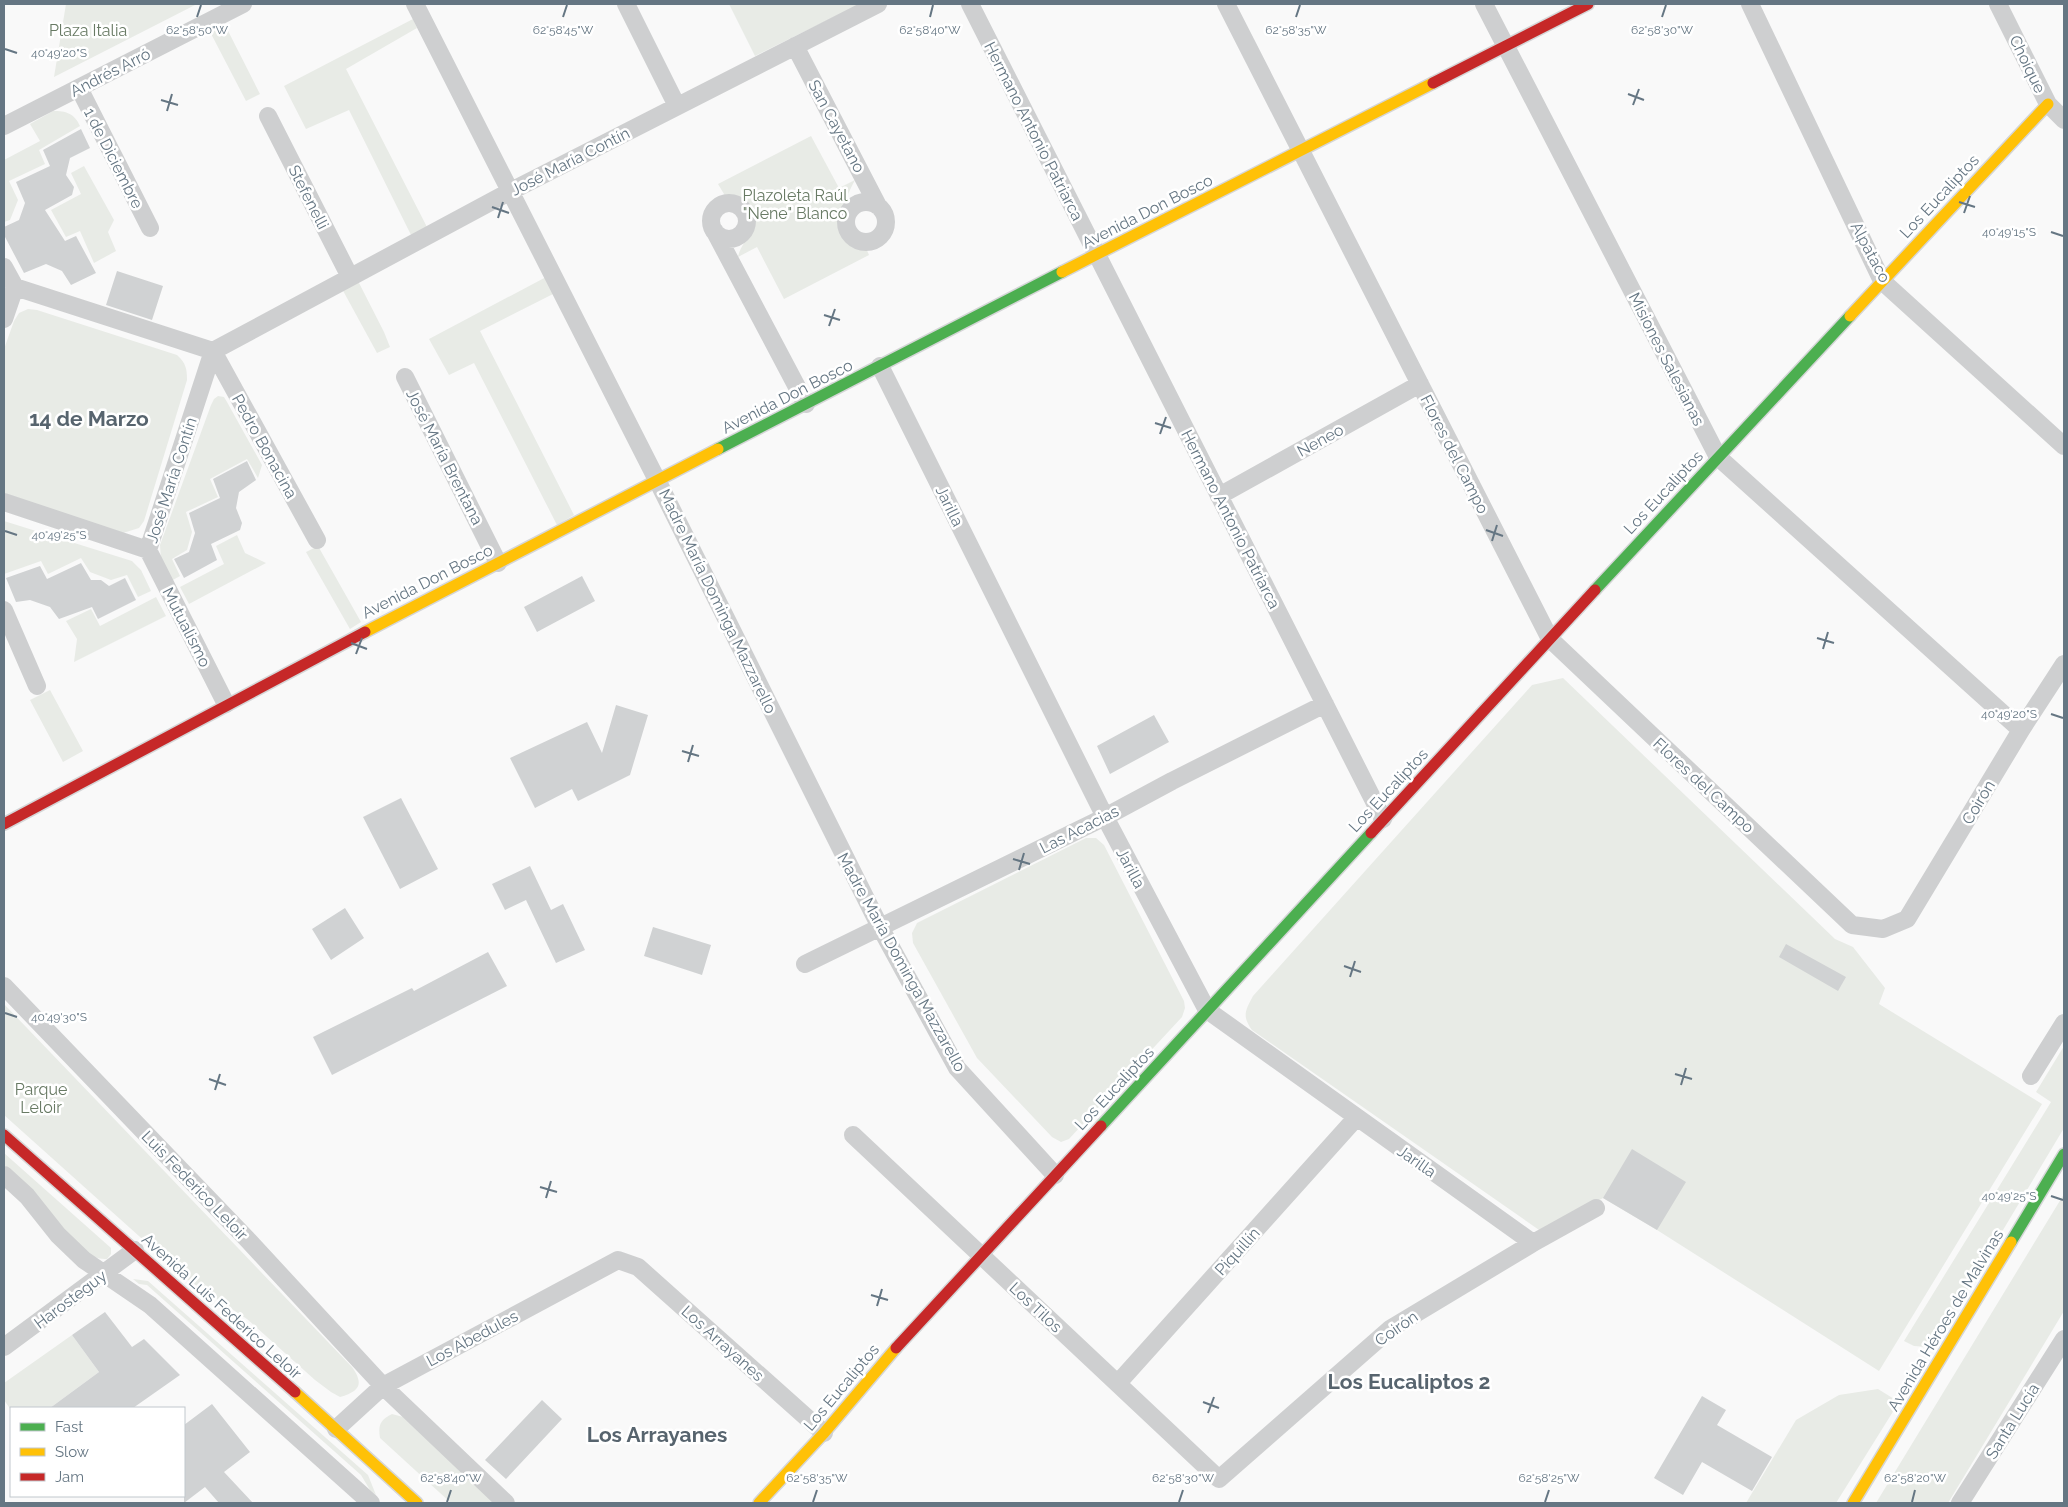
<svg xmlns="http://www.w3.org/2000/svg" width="2068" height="1507" viewBox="0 0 2068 1507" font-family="Raleway,sans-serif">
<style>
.green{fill:#e8ebe6}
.building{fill:#d0d2d3}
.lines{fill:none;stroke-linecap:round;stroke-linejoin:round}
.fast-casing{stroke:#d5d6d7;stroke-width:14}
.slow-casing{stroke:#d5d6d7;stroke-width:14}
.jam-casing{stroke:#d5d6d7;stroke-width:14}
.street{stroke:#cecfd0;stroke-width:18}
.fast{stroke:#4caf50;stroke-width:11}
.slow{stroke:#ffc107;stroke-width:11}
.jam{stroke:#c62828;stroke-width:11}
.ticks{fill:none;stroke:#657683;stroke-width:2}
.labels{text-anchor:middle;stroke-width:5;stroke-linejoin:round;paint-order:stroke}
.park-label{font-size:16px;fill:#687a64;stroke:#fff}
.street-label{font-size:16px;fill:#657683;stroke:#fff}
.district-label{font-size:21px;font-weight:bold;fill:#57646e;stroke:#fff}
.ticks-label{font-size:12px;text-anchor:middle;fill:#657683;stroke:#fff;stroke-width:5;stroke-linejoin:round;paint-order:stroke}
</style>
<rect width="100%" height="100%" fill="#f9f9f9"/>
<path class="green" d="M66 4H197L54 77Z
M729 4H860L755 56Z
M222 19 260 94 246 101 207 26Z
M413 19 417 28 346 69 428 229 412 237 349 110 306 129 284 86Z
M53 111C66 111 74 113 80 126L39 150 45 164 9 181 18 200 10 220 4 222V160L40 141 30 124Z
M811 136 839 188 855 180C842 205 824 242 866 248L869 255 784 299 757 247 738 257C740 246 749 238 752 228 757 211 741 200 727 199L718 184Z
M84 166 114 220 108 232 116 251 94 263 80 231 66 237 51 210 81 194 71 173Z
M548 276 557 292 480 331 574 515 557 525 474 363 449 375 429 339Z
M357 279 384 332 390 347 377 353 341 287Z
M28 309 37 310 177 355C186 363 187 369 187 380L144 521 139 528 123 533 4 494V349L14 321 19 313Z
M218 396 224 397 227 402 262 465 258 478 247 459 210 479 218 497 186 512 192 532 187 550 172 559 180 576 171 581 161 560 160 545 211 405 214 399Z
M4 521 132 561 141 570 151 591 138 597 127 575 111 580 90 572 81 558 48 574 41 561 4 574Z
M237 535 245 553 266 563 189 604 180 587 224 564 216 546Z
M318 546 361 622 350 629 306 552Z
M156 597 166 616 74 662 77 639 66 621 91 609 100 626Z
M1563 678 1835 939 1853 947 1885 988 1879 1004 2042 1104 1879 1371 1657 1230 1603 1198 1542 1232 1252 1030C1242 1016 1245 1011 1253 996L1532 685Z
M50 690 83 751 63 762 30 700Z
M1086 838H1096L1104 845 1184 1001 1185 1008 1182 1017 1069 1139 1061 1142 1052 1137 977 1058 913 943 912 933 917 923Z
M4 1004 352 1367C364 1384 360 1391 340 1397L331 1392 315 1380 247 1319 188 1280 4 1115Z
M2064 1046V1128L1939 1337 1928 1347 1914 1346 1904 1341 2051 1102 2036 1092Z
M4 1153 111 1248V1254L107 1259C79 1262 50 1209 32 1191 24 1182 13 1173 4 1165Z
M2064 1194V1311L1948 1503H1876Z
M133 1279 148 1281 368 1475 376 1495 370 1490 361 1475 147 1285 139 1284Z
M72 1335 99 1372 50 1408H11V1410L4 1400V1383Z
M1878 1389 1899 1402 1836 1503H1746L1796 1420 1839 1395Z
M392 1414 403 1417 497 1503H451L380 1438C378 1425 380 1420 392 1414Z"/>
<path class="building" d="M81 129 90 148 70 158 66 175 74 187 72 195 45 210 65 241 76 236 96 273 71 285 62 271 46 264 24 273 4 235V227L19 220 25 203 16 182 50 166 43 150Z
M117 271 163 286 152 320 106 305Z
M247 461 256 480 239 492 236 508 242 523 240 530 211 544 217 560 184 578 174 559 189 552 195 533 189 513 220 498 213 479Z
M81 563 91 580H101L109 586 125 578 136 600 98 619 92 607 59 619 50 607 30 600 16 602 6 578 40 566 47 579Z
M582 576 595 601 537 632 524 607Z
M616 705 648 715 630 775 578 801 572 789 535 808 510 758 587 722 602 753Z
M1154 715 1169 742 1110 774 1097 746Z
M401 798 438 869 400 889 363 817Z
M530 866 551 910 563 904 585 950 556 963 526 900 505 910 492 884Z
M345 908 364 938 331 960 312 929Z
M653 927 711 945 702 975 644 956Z
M1786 944 1846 977 1838 991 1779 957Z
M488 952 507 986 332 1075 313 1037 412 988 414 991Z
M1632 1149 1686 1182 1657 1230 1603 1198Z
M105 1312 132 1347 144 1339 180 1375 133 1408H50L99 1372 72 1335Z
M1702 1396 1726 1410 1717 1425 1772 1457 1752 1491 1702 1462 1683 1495 1654 1478Z
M542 1400 562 1419 506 1479 485 1460Z
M212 1404 250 1452 224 1472 253 1503H219L205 1487 184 1503V1425Z"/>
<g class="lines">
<g class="fast-casing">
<path id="fast" d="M718 449 1062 272
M1595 590 1850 316
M1101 1126 1371 833
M2011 1242 2064 1154"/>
</g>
<g class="slow-casing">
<path id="slow" d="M1062 272 1433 83
M1850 316 2048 104
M365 632 718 449
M295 1392 417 1503
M759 1503 824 1433 896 1348
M1853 1503 2011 1242"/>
</g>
<g class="jam-casing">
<path id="jam" d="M1433 83 1588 4
M4 824 365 632
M1371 833 1595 590
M4 1135 295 1392
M896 1348 1101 1126"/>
</g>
<path class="street" d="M415 4 657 480 880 927 957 1068 1055 1175
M626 4 677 106
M970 4 1383 819
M1226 4 1550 639 1852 925 1883 929 1907 919 2021 730 2064 664
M1484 4 1718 457 2021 730
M1750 4 1882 281 2064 446
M1998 4 2048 104 2064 120
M795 46 878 206
M79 88 150 228
M268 116 350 277
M4 126 243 4
M846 222a20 20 0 1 1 40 0a20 20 0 1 1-40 0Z
M711 221a18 18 0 1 1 36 0a18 18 0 1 1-36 0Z
M714 230 806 404
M4 267 15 287
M4 319 15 287 213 351 148 550 4 502
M880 366 1105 817 1207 1010 1533 1243
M405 377 498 563
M1219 496 1420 384
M317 540 213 351 511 191 878 4
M148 550 226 704
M4 610 37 686
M805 964 1105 817 1172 781 1325 704
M4 986 247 1239 383 1386 506 1503
M2031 1076 2064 1023
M853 1135 1219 1479 1390 1329 1533 1243 1596 1208
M4 1175 27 1196 58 1235 84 1260 150 1305 371 1503
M4 1347 135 1250
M1118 1383 1356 1118
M336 1429 383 1386 618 1260 638 1267 824 1433
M1960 1503 2064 1339"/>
<use href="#fast" class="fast"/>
<use href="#slow" class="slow"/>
<use href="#jam" class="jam"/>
</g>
<path class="ticks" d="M197 17 201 5M563 17 567 5M930 17 933 5M1296 17 1300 5M1662 17 1666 5M5 49 17 53M1628 94 1644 100M161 100 178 105M1633 105 1639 89M167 111 172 94M1959 202 1975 207M492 207 509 213M1964 213 1970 196M498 218 503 202M2051 232 2063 236M824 315 840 320M829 326 835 309M1155 423 1171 428M1160 434 1166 417M1486 530 1503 536M5 531 17 535M1492 541 1497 525M1817 638 1834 643M351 643 367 649M1823 649 1828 632M356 654 362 638M2051 714 2063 718M682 751 699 756M688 762 693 745M1013 859 1030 864M1019 870 1024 853M1344 966 1361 972M1350 977 1355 961M5 1013 17 1017M1675 1074 1692 1079M209 1079 226 1085M1681 1085 1686 1068M215 1090 220 1074M540 1187 557 1192M2051 1196 2063 1200M546 1198 551 1181M871 1295 888 1300M877 1306 882 1289M1203 1402 1219 1408M1208 1413 1214 1397M447 1502 451 1490M813 1502 817 1490M1179 1502 1183 1490M1545 1502 1549 1490M1912 1502 1915 1490"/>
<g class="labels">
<g class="park-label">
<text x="88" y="36">Plaza Italia</text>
<text x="795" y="201">Plazoleta Raúl<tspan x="795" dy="18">"Nene" Blanco</tspan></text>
<text x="41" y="1095">Parque<tspan x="41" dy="18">Leloir</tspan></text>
</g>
<g class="street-label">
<text transform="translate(2028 64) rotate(64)" y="6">Choique</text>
<text transform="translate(110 72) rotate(-27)" y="6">Andrés Arró</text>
<text transform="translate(837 126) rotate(62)" y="6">San Cayetano</text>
<text transform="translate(1034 131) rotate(63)" y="6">Hermano Antonio Patriarca</text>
<text transform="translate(114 158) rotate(63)" y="6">1 de Diciembre</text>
<text transform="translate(570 161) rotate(-27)" y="6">José María Contín</text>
<text transform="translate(1939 196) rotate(-47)" y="6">Los Eucaliptos</text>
<text transform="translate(309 197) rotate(63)" y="6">Stefenelli</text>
<text transform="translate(1147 211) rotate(-27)" y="6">Avenida Don Bosco</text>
<text transform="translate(1871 252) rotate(62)" y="6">Alpataco</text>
<text transform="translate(1667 359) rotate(63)" y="6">Misiones Salesianas</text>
<text transform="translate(787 396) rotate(-27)" y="6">Avenida Don Bosco</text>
<text transform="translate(1320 440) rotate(-29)" y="6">Neneo</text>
<text transform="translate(265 446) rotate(61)" y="6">Pedro Bonacina</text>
<text transform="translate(1455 454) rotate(63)" y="6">Flores del Campo</text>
<text transform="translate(445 457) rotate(63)" y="6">José María Brentana</text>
<text transform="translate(171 480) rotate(-72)" y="6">José María Contín</text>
<text transform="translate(1663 492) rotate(-47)" y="6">Los Eucaliptos</text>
<text transform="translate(950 506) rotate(64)" y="6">Jarilla</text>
<text transform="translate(1231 519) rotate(63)" y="6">Hermano Antonio Patriarca</text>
<text transform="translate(427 581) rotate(-27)" y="6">Avenida Don Bosco</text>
<text transform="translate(718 601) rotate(64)" y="6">Madre María Dominga Mazzarello</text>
<text transform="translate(187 627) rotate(63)" y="6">Mutualismo</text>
<text transform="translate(1704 785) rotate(43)" y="6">Flores del Campo</text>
<text transform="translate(1388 790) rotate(-47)" y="6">Los Eucaliptos</text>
<text transform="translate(1978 802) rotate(-59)" y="6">Coirón</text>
<text transform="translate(1079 829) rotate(-27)" y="6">Las Acacias</text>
<text transform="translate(1131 868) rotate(62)" y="6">Jarilla</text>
<text transform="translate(902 962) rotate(61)" y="6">Madre María Dominga Mazzarello</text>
<text transform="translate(1114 1088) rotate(-47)" y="6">Los Eucaliptos</text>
<text transform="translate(1417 1161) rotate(35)" y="6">Jarilla</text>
<text transform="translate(195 1185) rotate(46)" y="6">Luis Federico Leloir</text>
<text transform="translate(1237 1251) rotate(-48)" y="6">Piquillín</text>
<text transform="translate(70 1299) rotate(-37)" y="6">Harosteguy</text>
<text transform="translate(222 1306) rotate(42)" y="6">Avenida Luis Federico Leloir</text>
<text transform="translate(1036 1307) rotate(43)" y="6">Los Tilos</text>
<text transform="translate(1945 1320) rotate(-59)" y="6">Avenida Héroes de Malvinas</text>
<text transform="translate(1396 1328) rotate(-35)" y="6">Coirón</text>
<text transform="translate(472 1338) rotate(-28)" y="6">Los Abedules</text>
<text transform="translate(723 1343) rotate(42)" y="6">Los Arrayanes</text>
<text transform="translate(841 1387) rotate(-50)" y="6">Los Eucaliptos</text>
<text transform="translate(2012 1421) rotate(-58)" y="6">Santa Lucía</text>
</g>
<g class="district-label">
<text x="89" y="426">14 de Marzo</text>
<text x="1409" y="1389">Los Eucaliptos 2</text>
<text x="657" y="1442">Los Arrayanes</text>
</g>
</g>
<g class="ticks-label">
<text x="197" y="34">62°58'50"W</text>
<text x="563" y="34">62°58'45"W</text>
<text x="930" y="34">62°58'40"W</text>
<text x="1296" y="34">62°58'35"W</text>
<text x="1662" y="34">62°58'30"W</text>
<text x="59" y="57">40°49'20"S</text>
<text x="2009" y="236">40°49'15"S</text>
<text x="59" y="539">40°49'25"S</text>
<text x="2009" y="718">40°49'20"S</text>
<text x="59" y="1021">40°49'30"S</text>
<text x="2009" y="1200">40°49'25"S</text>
<text x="451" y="1482">62°58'40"W</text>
<text x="817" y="1482">62°58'35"W</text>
<text x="1183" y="1482">62°58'30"W</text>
<text x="1549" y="1482">62°58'25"W</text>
<text x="1915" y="1482">62°58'20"W</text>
</g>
<rect width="2068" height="1507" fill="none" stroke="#657683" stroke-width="10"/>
<rect x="10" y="1407" width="175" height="90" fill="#ffffff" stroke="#c1c8cd"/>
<rect x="20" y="1423" width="25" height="8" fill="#4caf50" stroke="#c1c8cd"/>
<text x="55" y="1432" font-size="15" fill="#657683">Fast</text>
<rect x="20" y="1448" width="25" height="8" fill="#ffc107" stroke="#c1c8cd"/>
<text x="55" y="1457" font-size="15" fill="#657683">Slow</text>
<rect x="20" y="1473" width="25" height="8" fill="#c62828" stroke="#c1c8cd"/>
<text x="55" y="1482" font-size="15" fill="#657683">Jam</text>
</svg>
